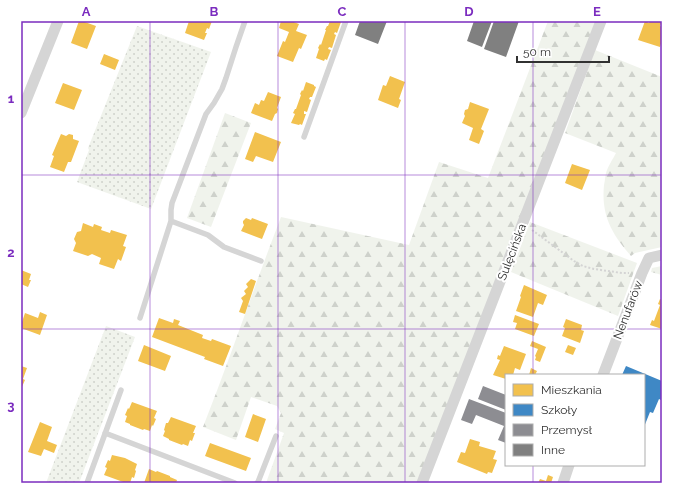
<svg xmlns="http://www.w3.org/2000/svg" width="683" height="504" viewBox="0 0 683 504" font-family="Raleway,sans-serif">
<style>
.grass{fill:url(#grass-dots)}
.forest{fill:url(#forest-firs)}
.homes{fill:#f2c14e}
.schools{fill:#3f88c5}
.industry{fill:#8d8d92}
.building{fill:#808080}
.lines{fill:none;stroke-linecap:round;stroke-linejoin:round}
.path{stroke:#d4d4d4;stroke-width:2;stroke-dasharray:2 2;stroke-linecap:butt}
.service{stroke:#d5d5d5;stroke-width:5.5}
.minor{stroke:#d5d5d5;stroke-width:11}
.grid{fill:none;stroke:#7b2cbf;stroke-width:1;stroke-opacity:0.55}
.labels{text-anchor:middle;stroke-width:4;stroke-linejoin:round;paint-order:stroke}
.street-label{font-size:12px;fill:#313131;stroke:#fff}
.neatline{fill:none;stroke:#7b2cbf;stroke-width:1.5}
.grid-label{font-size:13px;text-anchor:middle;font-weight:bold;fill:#7b2cbf}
</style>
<defs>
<pattern id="grass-dots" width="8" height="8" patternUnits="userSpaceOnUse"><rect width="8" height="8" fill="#f0f3ec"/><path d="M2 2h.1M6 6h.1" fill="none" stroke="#ced1cb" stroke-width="1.8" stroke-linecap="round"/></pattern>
<pattern id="forest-firs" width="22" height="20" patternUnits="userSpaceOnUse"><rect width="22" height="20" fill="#f0f3ec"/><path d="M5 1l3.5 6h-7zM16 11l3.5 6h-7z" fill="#ced1cb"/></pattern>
</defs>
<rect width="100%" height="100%" fill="#fff"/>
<path class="grass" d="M137 26 211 52 151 209 77 182 89 150 88 148Z
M106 326 135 337 79 483H46Z"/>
<path class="forest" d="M548 21H596L417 483H266L284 433 275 429 281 413 277 406 251 397 236 440 203 427C230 358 254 287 281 217L409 245 439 162 488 178Z
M595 50 662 77V247L635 253 631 256C612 234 601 216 604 185 605 181 605 177 606 173 608 166 613 159 616 153L565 133Z
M225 113 251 123 211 227 187 218Z
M530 222 637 263 618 316 511 272Z
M662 266V275L651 272 652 268Z"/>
<path class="homes" d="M79 21H82L96 26 87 49 71 43Z
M189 21H212L209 29 207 28 205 33H207L204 40 185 33Z
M281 21H291L299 24 296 31 307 35 301 49 299 48 293 62 277 56 283 41 285 42 289 32 279 28Z
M330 21H339L341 22 337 33 335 32 334 34 336 35 332 48 329 47 328 49 331 50 327 60 325 59 324 61 316 58 319 49 318 48 320 44 321 45 326 30H325L327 26H328Z
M645 21 649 23 650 21H662V24L661 23 660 26 662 27V40L660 47 638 40Z
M104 54 119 60 115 70 100 64Z
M390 76 405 82 399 99 401 100 398 108 378 100 383 85 386 86Z
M306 82 314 85V86L316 87 312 97H310L309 99 311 100 307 112 304 111V114H306L302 125 300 124 299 125 291 123 295 114 293 113 295 109H296L301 95 300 94 302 90 303 91Z
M63 83 82 90 74 110 55 103Z
M268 92 281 97 277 108 278 109 277 113 275 114 272 121 251 113 255 103 259 105 261 100 264 101Z
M470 102 489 109 481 129 484 131 479 144 469 140 473 128 462 123 465 116 464 114 465 110 468 109Z
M255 132 281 142 273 162 256 156 253 162 245 159Z
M61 134 66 136 69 134 73 135V139L79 141 71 162H68L64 172 50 167 54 156 52 155Z
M572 164 590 170 582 190 565 183Z
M246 218 251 220 252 218 268 224 262 239 241 231 244 225 243 223V221Z
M83 223 93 227 94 224 102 227 101 230 110 233 111 230 127 235 123 246 126 247 121 261 118 259 114 269 99 264 101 258 92 254 88 256 73 251 76 243 74 239 77 232 81 231Z
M21 270 31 274 29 280H31L28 287 21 284Z
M251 279 256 281 245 314 239 312 243 301 241 298 246 294 244 291 248 287 246 284Z
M524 285 547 295 543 305 538 303 533 317 516 311 521 297 520 296Z
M660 299 662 300V329L650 325 652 320 654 321 660 305 658 304Z
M40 312 47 315 40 335 21 328V325L25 313 38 318Z
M515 315 539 324 534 336 515 329 517 323 513 322Z
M159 318 173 323 174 319 180 321 178 325 203 335 202 338 211 341 212 339 231 346 223 366 204 359 205 357 152 337Z
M566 319 582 325 581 330 584 331 580 343 562 336 565 328 563 327Z
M532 341 546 347 540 362 535 360 536 357 535 356 538 349 530 346Z
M144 345 171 356 165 371 138 361Z
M568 345 576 348 573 355 565 352Z
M504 346 526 354 520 370 515 368 513 375H506V379L493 375 500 360 497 359 498 355 500 356Z
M21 366 27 368 23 379 25 380 21 389Z
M531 368 537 371 535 375H529Z
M132 402 157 411 154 418 156 419 153 426 152 425 150 431 144 429 143 430 130 425V424L125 422 127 416 125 415 128 408 129 409Z
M253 414 266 419 258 442 245 437Z
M171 417 196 426 193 433H195L192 441 190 440 188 446 183 444 182 445 169 440V439L163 436 165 431 164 430 166 423H168Z
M40 422 52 427 47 441 57 445 54 453 44 449 41 456 28 452Z
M470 439 480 442 479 446 496 451 493 459 497 460 492 473 488 472 487 474 457 462 461 452 465 453Z
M210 443 251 458 246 471 205 456Z
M112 455 125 458 137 464 135 470 136 471 134 478 132 477 130 483H126L104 475 107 468 105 467 108 460 110 461Z
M149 469 156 472 157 471 170 476V477L177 480 176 483H144Z
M548 475 553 477 551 483H538L540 479 546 481Z"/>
<path class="schools" d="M626 366 662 381V398L661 400 659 399 653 413 650 412 644 427V375H622Z"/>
<path class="industry" d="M483 386 506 395V410L478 399Z
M469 399 506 413V443L498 440 504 426 476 415 472 424 461 420Z"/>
<path class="building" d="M360 21H387L378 44 355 35Z
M474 21H492L482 47 467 41Z
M494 21H519L506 57 484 49Z"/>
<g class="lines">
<path class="path" d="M532 230 574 261 583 266 594 269 622 273H629"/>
<path class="service" d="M304 137 346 21
M171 221 208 235 224 247 261 261
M140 318 171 221V210L172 203 206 114 214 103 222 89 226 78 236 47 245 21
M105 433 235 483
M87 483 121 390
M257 483 258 482 276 436"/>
<path class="minor" d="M21 113 58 21
M603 375 642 273 649 258 662 255
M422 483 601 21
M563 483 569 465"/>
</g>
<path class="grid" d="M150 21V483M278 21V483M405 21V483M533 21V375M21 175H662M21 329H662M533 465V483"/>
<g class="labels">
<g class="street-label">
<text transform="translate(512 252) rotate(-69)" y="4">Sulęcińska</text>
<text transform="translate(628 310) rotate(-69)" y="4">Nenufarów</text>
</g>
</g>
<rect width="683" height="504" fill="none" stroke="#ffffff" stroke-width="44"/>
<rect x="505" y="374" width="140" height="92" fill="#ffffff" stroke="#adadad"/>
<rect x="513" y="384" width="20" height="12" fill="#f2c14e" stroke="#adadad"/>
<text x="541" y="394" font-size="12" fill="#313131">Mieszkania</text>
<rect x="513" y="404" width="20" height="12" fill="#3f88c5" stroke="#adadad"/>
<text x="541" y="414" font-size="12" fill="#313131">Szkoły</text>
<rect x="513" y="424" width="20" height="12" fill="#8d8d92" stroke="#adadad"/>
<text x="541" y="434" font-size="12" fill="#313131">Przemysł</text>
<rect x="513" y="444" width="20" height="12" fill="#808080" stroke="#adadad"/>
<text x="541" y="454" font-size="12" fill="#313131">Inne</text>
<path d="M517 56v6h92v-6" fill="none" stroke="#313131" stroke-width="2"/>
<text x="523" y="56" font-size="12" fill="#313131" stroke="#ffffff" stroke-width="3" paint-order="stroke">50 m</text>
<rect x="22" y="22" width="639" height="460" class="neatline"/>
<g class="grid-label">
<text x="86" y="16">A</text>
<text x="214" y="16">B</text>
<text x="342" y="16">C</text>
<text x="469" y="16">D</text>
<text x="597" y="16">E</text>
<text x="11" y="103">1</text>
<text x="11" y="257">2</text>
<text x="11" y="410">3</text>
</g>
</svg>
